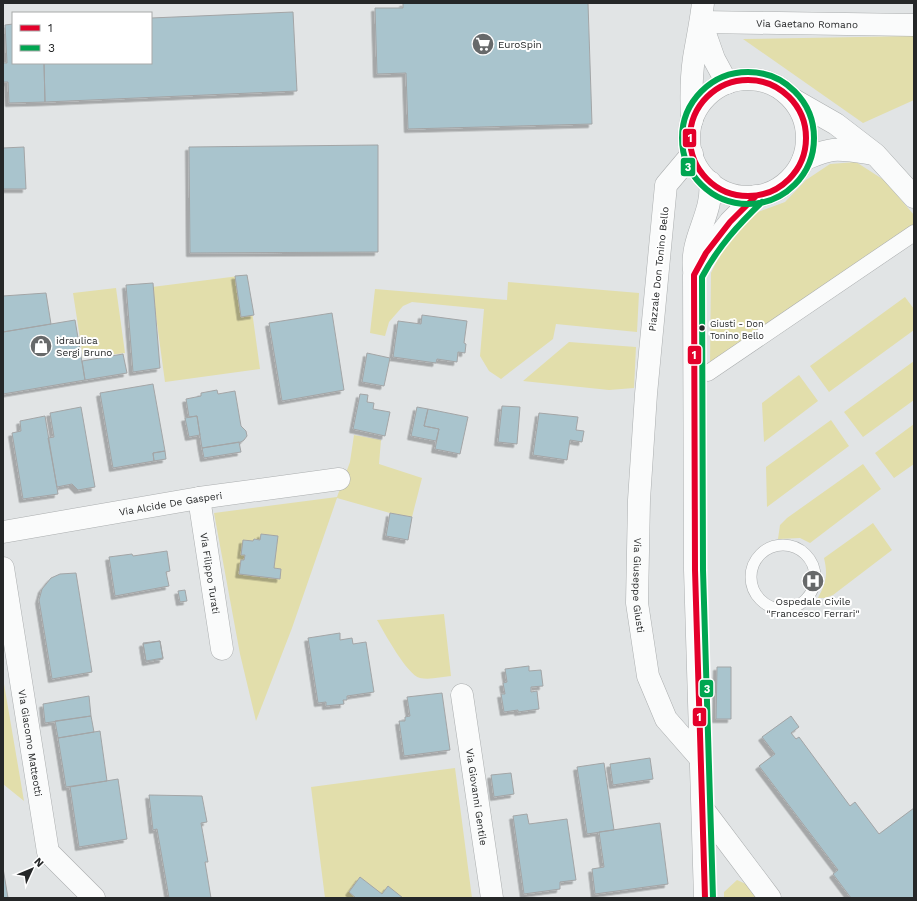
<svg xmlns="http://www.w3.org/2000/svg" width="917" height="901" viewBox="0 0 917 901" font-family="'Work Sans',sans-serif">
<style>
.green{fill:#e2deab}
.building{fill:#a9c4cd;stroke:#a3a5a6;filter:url(#shadow)}
.lines{fill:none;stroke-linecap:round;stroke-linejoin:round}
.service-casing{stroke:#abaeaf;stroke-width:12}
.pedestrian-casing{stroke:#abaeaf;stroke-width:17}
.minor-casing{stroke:#abaeaf;stroke-width:23}
.service{stroke:#fafbfb;stroke-width:11}
.pedestrian{stroke:#fafbfb;stroke-width:16}
.minor{stroke:#fafbfb;stroke-width:22}
.bus-1-casing{stroke:#fff;stroke-width:9}
.bus-2-casing{stroke:#fff;stroke-width:9}
.bus-1{stroke:#e4002b;stroke-width:6}
.bus-2{stroke:#00a651;stroke-width:6}
.bus-dot{fill:#252728;stroke:#fff;stroke-width:1.5}
.labels{text-anchor:middle;stroke-width:4;stroke-linejoin:round;paint-order:stroke}
.bus-label{font-size:9px;fill:#252728;stroke:#fff;text-anchor:start}
.street-label{font-size:10px;fill:#252728;stroke:#fff}
.poi-label{font-size:10px;fill:#252728;stroke:#fff;text-anchor:start}
.line-badge{stroke:#fff;stroke-width:1.5}
.badge-label{font-size:11px;text-anchor:middle;font-weight:bold;fill:#fff}
</style>
<defs>
<filter id="shadow"><feDropShadow dx="-3.5" dy="3.5" stdDeviation="0" flood-color="#0004"/></filter>
</defs>
<rect width="100%" height="100%" fill="#e1e4e5"/>
<path class="green" d="M914 36V100L863 123 743 39Z
M856 162 884 180 914 215V224L710 365 711 273 727 240 755 213 785 202 806 180 830 164Z
M247 275 260 369 165 382 152 287Z
M508 282 639 293 637 332 556 324 553 339 501 379 489 371 480 356 484 309 412 302 403 306 389 322 385 336 370 333 375 289 507 300Z
M116 288 125 353 83 358 73 293Z
M905 297 914 309V330L829 392 810 366Z
M569 342 636 347 634 388 609 390 523 381Z
M914 361V400L863 437 844 412Z
M799 375 818 401 764 442 762 403Z
M831 420 849 446 767 507 766 467Z
M914 424V464L894 478 875 453Z
M354 435 381 440 379 464 422 478 412 517 390 513 337 498 292 628 256 721 240 654 214 513 337 497 350 462Z
M863 464 881 489 810 543 800 538 778 539 780 525 787 518Z
M873 523 892 550 833 595 825 598H818C826 583 828 575 824 558Z
M444 614 451 676C441 677 430 680 420 678 407 675 384 632 377 620Z
M3 678 24 801 3 784Z
M455 768 472 898H325L311 787Z
M737 880 746 884 756 898H724V892Z"/>
<path class="building" d="M403 3H588L592 124 408 129 406 73 377 74 375 8H403Z
M293 12 297 91 45 102 44 63H151V18Z
M13 24V63H44L45 102 9 103 8 82H3V63H7L5 25Z
M378 145V252L190 253 189 147Z
M24 147 26 189H3V148Z
M247 275 254 315 241 317 235 276Z
M153 283 160 368 133 372 126 285Z
M46 293 51 324 3 332V296Z
M332 313 344 390 282 401 269 323Z
M422 315 467 321 464 343 466 344 465 353 458 352 457 362 437 359 436 363 393 357 398 321 421 324Z
M75 320 85 380 3 394V332Z
M367 353 390 358 384 386 362 382Z
M123 354 127 373 85 380 82 361Z
M153 384 165 451 153 453 154 461 113 468 100 393Z
M217 390 218 394 235 391 241 426 246 431 247 436 244 440 241 442 202 448 197 416 189 417 186 399 201 396V393Z
M360 394 368 395 367 402 374 403 373 409 390 412 385 436 353 429Z
M502 406 520 407 517 444 498 442Z
M81 407 95 487 78 490 72 484 57 487 48 438 54 437 50 413Z
M417 407 428 409 424 426 439 429 436 441 411 436Z
M428 409 468 417 460 454 435 449 439 429 424 426Z
M539 413 578 417 576 430 584 431 582 442 570 440 567 460 533 455Z
M45 416 58 494 23 499 12 433 21 431 20 421Z
M197 416 200 435 189 437 185 418Z
M239 442 241 452 204 458 202 448Z
M165 451 166 459 154 461 153 453Z
M390 513 412 517 408 540 386 536Z
M261 534 278 536 274 568 281 569 280 579 239 574 241 560H244L245 555H241L243 540 253 541 254 539 260 540Z
M167 551 170 571 166 572 169 586 115 596 109 557 132 554 133 556Z
M76 573 92 672 52 679 39 600 42 589 51 578 60 574Z
M185 590 187 601 180 602 178 591Z
M340 633V640L352 638 353 644 366 642 374 692 347 696V700H343L344 704 326 706V702L318 703 308 638Z
M160 641 163 659 146 662 143 644Z
M160 641 163 658 146 661 143 643Z
M529 666V671L541 670 543 686 531 687V692L537 691 539 709 518 712V710L504 712 501 694H505L503 683 507 682 505 669Z
M717 667H731V719H716Z
M442 693 450 750 404 756 399 721H405V717L410 716 407 697Z
M89 696 91 716 45 723 43 704Z
M91 716 94 732 58 738 55 721Z
M791 716 799 727 791 733 796 739 799 737 850 806 855 802 879 834 914 808V898H851L833 874 838 870 759 766 775 754 762 737Z
M100 731 107 781 66 787 58 738Z
M650 758 653 779 613 785 610 764Z
M604 763 614 830 587 834 577 767Z
M511 773 514 794 494 797 491 775Z
M118 779 127 839 79 847 70 787Z
M149 795 202 796 207 822 201 823 208 862H205L211 898H169L157 829 153 830Z
M527 814 529 824 567 819 576 880 560 882V889L524 894 513 816Z
M660 823 668 884 595 894 592 869 604 867 599 832Z
M3 868 8 898H3Z
M360 877 382 894 388 886 403 898H356L349 892Z"/>
<g class="lines">
<g class="service-casing">
<path id="service" d="M751 577a32 32 0 1 1 64 0a32 32 0 1 1-64 0Z"/>
</g>
<g class="pedestrian-casing">
<path id="pedestrian" d="M708 373 914 233"/>
</g>
<g class="minor-casing">
<g id="minor">
<path id="s1" d="M701 22 914 25"/>
<path d="M701 22 714 59 727 83"/>
<circle cx="748" cy="138" r="59"/>
<path d="M794 100 836 124 875 154 914 197"/>
<path d="M692 120C691 99 691 78 694 58 697 39 701 22 703 3"/>
<path id="s2" d="M692 154 666 185 646 394 639 500 637 603 648 676 666 719 701 759"/>
<path d="M803 160C813 156 823 151 833 150 847 149 861 152 874 154"/>
<path d="M694 270C690 238 714 213 710 182"/>
<path id="s3" d="M199 498 222 649"/>
<path id="s4" d="M3 532 199 498 339 479"/>
<path id="s5" d="M3 568 48 852 94 898"/>
<path id="s6" d="M462 695 492 898"/>
<path d="M703 809 770 898"/>
<path d="M705 898 695 570 694 275 706 253 730 222 756 196"/>
</g>
</g>
<use href="#service" class="service"/>
<use href="#pedestrian" class="pedestrian"/>
<use href="#minor" class="minor"/>
<g class="bus-1-casing">
<path id="bus-1" d="M690 138a58 58 0 1 1 116 0a58 58 0 1 1-116 0Z
M705 898 695 570 694 275 706 253 730 222 756 196"/>
</g>
<g class="bus-2-casing">
<path id="bus-2" d="M682 138a66 66 0 1 1 132 0a66 66 0 1 1-132 0Z
M713 898 703 570 702 277C718 247 738 225 762 202"/>
</g>
<use href="#bus-1" class="bus-1"/>
<use href="#bus-2" class="bus-2"/>
</g>
<defs>
<g id="supermarket-disc" transform="scale(1.15)"><circle r="9.5" fill="#67696a" stroke="#fff"/><path d="M-6-5.5h2.5l.6 2H6L4.5 2H-2.5L-4.4-4H-6ZM-1.5 3.2a1.3 1.3 0 1 0 .1 0ZM3 3.2a1.3 1.3 0 1 0 .1 0Z" fill="#fff"/></g>
<g id="shop-disc" transform="scale(1.15)"><circle r="9.5" fill="#67696a" stroke="#fff"/><path d="M-5-2.5h2.3a2.7 3.5 0 0 1 5.4 0H5L5.5 6h-11ZM-1.5-2.5h3a1.5 2.3 0 0 0-3 0Z" fill="#fff"/></g>
<g id="hospital-disc" transform="scale(1.15)"><circle r="9.5" fill="#67696a" stroke="#fff"/><path d="M-5-5h3v3.5h4V-5h3V5h-3V1.5h-4V5h-3Z" fill="#fff"/></g>
</defs>
<g fill-rule="evenodd">
<use href="#supermarket-disc" x="483" y="44"/>
<use href="#shop-disc" x="41" y="346"/>
<use href="#hospital-disc" x="813" y="581"/>
</g>
<circle class="bus-dot" cx="702" cy="328" r="3.5"/>
<g class="labels">
<g class="bus-label">
<text x="710" y="327">Giusti - Don<tspan x="710" dy="12">Tonino Bello</tspan></text>
</g>
<g class="street-label">
<text dy="4" stroke="none"><textPath href="#s1" startOffset="106">Via Gaetano Romano</textPath></text>
<text transform="translate(658 269) rotate(-84)" y="4">Piazzale Don Tonino Bello</text>
<text dy="4" stroke="none"><textPath href="#s4" startOffset="170">Via Alcide De Gasperi</textPath></text>
<text dy="4" stroke="none"><textPath href="#s3" startOffset="76">Via Filippo Turati</textPath></text>
<text dy="4" stroke="none"><textPath href="#s2" startOffset="442">Via Giuseppe Giusti</textPath></text>
<text dy="4" stroke="none"><textPath href="#s5" startOffset="177">Via Giacomo Matteotti</textPath></text>
<text dy="4" stroke="none"><textPath href="#s6" startOffset="103">Via Giovanni Gentile</textPath></text>
</g>
<g class="poi-label">
<text x="498" y="48">EuroSpin</text>
<text x="56" y="344">idraulica<tspan x="56" dy="12">Sergi Bruno</tspan></text>
<text x="813" y="605" text-anchor="middle">Ospedale Civile<tspan x="813" dy="12">"Francesco Ferrari"</tspan></text>
</g>
</g>
<g class="line-badge">
<rect x="682" y="128" width="15" height="20" rx="4" fill="#e4002b"/>
<rect x="680" y="157" width="16" height="20" rx="4" fill="#00a651"/>
<rect x="687" y="345" width="15" height="20" rx="4" fill="#e4002b"/>
<rect x="699" y="679" width="15" height="19" rx="4" fill="#00a651"/>
<rect x="692" y="707" width="15" height="20" rx="4" fill="#e4002b"/>
</g>
<g class="badge-label">
<text x="690" y="142">1</text>
<text x="688" y="171">3</text>
<text x="694" y="359">1</text>
<text x="707" y="693">3</text>
<text x="699" y="721">1</text>
</g>
<rect width="917" height="901" fill="none" stroke="#252728" stroke-width="8"/>
<rect x="12" y="12" width="140" height="52" fill="#ffffff" stroke="#a8a9a9"/>
<rect x="20" y="25" width="20" height="6" fill="#e4002b" stroke="#a8a9a9"/>
<text x="48" y="32" font-size="12" fill="#252728">1</text>
<rect x="20" y="45" width="20" height="6" fill="#00a651" stroke="#a8a9a9"/>
<text x="48" y="52" font-size="12" fill="#252728">3</text>
<g transform="translate(32 869) rotate(46)" stroke="#ffffff" stroke-width="3" paint-order="stroke">
<path d="M0-3L7 15L0 10L-7 15Z" fill="#252728"/>
<text y="-6" font-size="11" font-weight="bold" text-anchor="middle" fill="#252728">N</text>
</g>
</svg>
